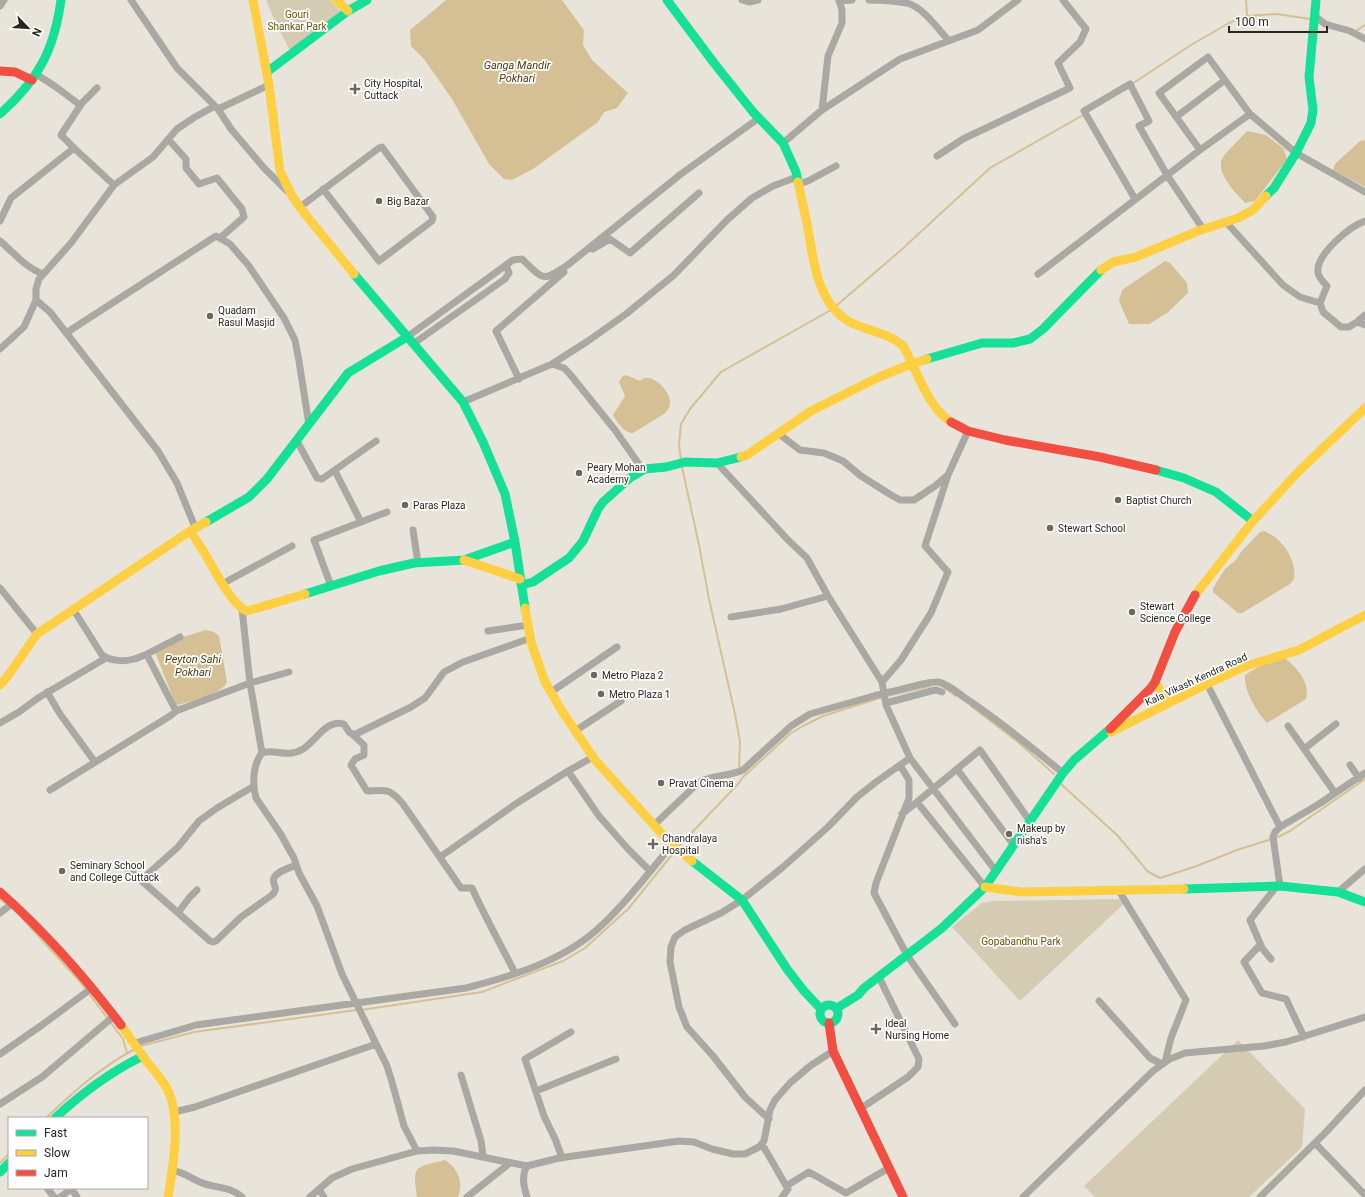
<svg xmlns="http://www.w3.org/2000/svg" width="1365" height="1197" viewBox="0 0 1365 1197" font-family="Roboto,sans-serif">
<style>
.green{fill:#d5cab2}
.water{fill:#d4c094}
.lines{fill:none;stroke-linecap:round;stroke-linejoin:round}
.stream{stroke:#d4c094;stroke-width:2}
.street{stroke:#aaa8a2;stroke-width:7}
.fast{stroke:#16e098;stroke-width:9}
.slow{stroke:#ffcf43;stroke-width:9}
.jam{stroke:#f24e42;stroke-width:9}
.poi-dot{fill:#6c685f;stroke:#fff;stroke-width:1.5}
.labels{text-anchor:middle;stroke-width:3.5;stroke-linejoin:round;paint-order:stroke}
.park-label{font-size:10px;fill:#694e03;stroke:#fff}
.poi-label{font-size:10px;fill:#29261e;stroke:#fff;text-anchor:start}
.street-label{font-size:10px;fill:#29261e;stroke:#fff}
.water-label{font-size:11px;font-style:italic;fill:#4d3a0b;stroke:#fff}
</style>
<rect width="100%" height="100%" fill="#e9e4d9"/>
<path class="green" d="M266 0H330L340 11 290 51 275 21Z
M1129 899 1020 1001 952 927 982 903 993 901Z
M1238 1040 1305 1109 1302 1147 1249 1197H1095L1084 1186Z"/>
<path class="water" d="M446 0H562L584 30 583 45 592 60 628 93 617 108 604 112 598 122 533 169 512 180 504 179 489 164 452 99 424 59 411 46 410 30Z
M1247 131 1266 135 1284 149 1287 159 1281 167 1255 201 1245 203C1236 193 1214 172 1223 157 1228 150 1241 138 1247 131Z
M1365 140V187L1333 170 1335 164 1360 141Z
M1165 261 1170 263 1187 283 1188 293 1167 313 1149 324H1129L1119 301 1122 290Z
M626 375 640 381C641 380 643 378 645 378 656 376 671 393 670 403 670 408 667 411 664 414L633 433C624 433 617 422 613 415L625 396 619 382 622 377Z
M1264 531C1268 533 1272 535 1275 537 1287 547 1297 564 1294 579L1290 584 1242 613H1238L1213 592V588L1225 569 1235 561 1241 552 1260 532Z
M206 630 214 632 219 636 227 682C222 694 191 701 178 705L175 703 155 652 180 638Z
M1282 656C1295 665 1311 682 1306 699L1267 723C1256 711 1244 691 1245 675L1274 657Z
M445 1160C458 1168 464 1183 458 1197H417C412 1164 415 1168 445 1160Z"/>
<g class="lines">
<path class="stream" d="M1246 0 1247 16
M1354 32 1365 25
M1132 84 1191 45 1229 23 1247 16 1277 14 1310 19
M836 306 900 251 990 168 1085 114
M681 461 679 444 681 424 690 409 721 372 831 310
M682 467 699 545 709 599 735 714 740 742 739 765 740 768
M943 687 956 696
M887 696 931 686
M971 706 1018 742 1054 774
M1061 784 1117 835 1140 862 1147 871 1160 878 1194 867 1237 850 1278 837 1290 831 1365 779
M679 846 739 783 743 777 791 733 803 726 823 716 883 697
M0 899 5 903
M22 918 81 983 123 1039 127 1053
M361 1010 482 992 563 961 585 948 628 909 675 851
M141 1046 194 1032 357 1010
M46 1118C73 1092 101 1067 135 1049
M0 1163 9 1154"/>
<path class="street" d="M131 0 177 68 218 109 231 129 264 168 287 191
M742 0 749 2 758 0
M869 0C881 0 895 1 907 3 924 8 938 29 949 41
M839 1 852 0
M0 6 4 0
M1315 16 1325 24 1350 31 1365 39
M36 74 56 87 80 105
M218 109 269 85
M822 110 828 56 842 23V10L839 0
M1250 114 1200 150 1159 93 1208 57 1250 114 1296 153 1365 192
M1176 117 1225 80
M168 139 186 159V168L199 184 217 178 242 209 244 217 220 238
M783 143 822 110 900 59 978 30 1018 0
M74 148 61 135 82 103 97 88
M937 156 963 139 1070 88 1058 63 1080 42 1086 29 1063 0
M798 184 808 181 836 166
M1135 199 1084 111 1130 84 1149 121 1139 126 1167 175 1203 229
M300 207 379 148 382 147 433 217 432 221 379 261 323 189
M0 221 11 198 74 148 114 185
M1365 221C1350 226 1315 255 1318 273 1319 278 1324 283 1327 286L1320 303 1323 312 1341 327H1349L1357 322 1365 325
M1226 222 1283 285 1300 297 1320 303
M0 241C14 253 26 268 43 274
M593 249 610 239 630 253 699 193
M1038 274 1200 150
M36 300 50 312 158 451 177 483 195 527
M1357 322 1365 315
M66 333 216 236 230 244 249 266 284 318 295 340 299 361 309 425
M407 337 513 260 522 259C545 281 542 282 569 264L681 174 759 118
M413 344 505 279 509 273 506 265
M0 349 24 327 36 300V289L39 279 71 243 114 185 153 157 177 129 195 117 215 106
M552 364 564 368 569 373 615 430 643 470
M519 379 496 331 564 272
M463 402 552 364 588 341 626 314 674 275 727 220 752 198 773 186 797 177
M779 434 800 450 824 453 843 461 861 476 891 495 900 500H914L935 486 948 475 925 546 948 572 931 613 901 660 882 682 886 705 910 758 995 870
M297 441 317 478 322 479 376 441
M717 463 788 540 807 558 828 596 882 682
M335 471 361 522
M948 475 968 431
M413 530 418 563
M222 584 292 546
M331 586 314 540 387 512
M0 588 37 634
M73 609 102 655C111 661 124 662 134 659 139 658 142 655 147 655L176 711 250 683 289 672
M242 609 250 683 262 753
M731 617 781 609 828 596
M488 631 528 625
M145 655 180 637
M1207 684 1280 827
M47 692 60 714 95 762
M551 692 617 647
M886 703 931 691 936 690 942 692
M0 723 19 712 38 698 106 658
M1288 726 1335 793
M575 731 621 701
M352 734 364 745V755L355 759 351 765 367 791C387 790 389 788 403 804L461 888H472C485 917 501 945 515 973
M1304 749 1336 724
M900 765 909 780V798L876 883 874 893 907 955 955 1024
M1350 765 1359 778
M957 769 1013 844
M568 771 593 757
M50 790 170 716 176 711
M917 802 980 750 1029 820
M902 814 917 802 985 887
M654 825 698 783C712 774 728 777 743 770L791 726 810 714 884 693C899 691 926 681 938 682 948 684 957 692 965 698 999 720 1031 747 1063 773
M440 857 517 803 568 771 599 816 628 849 650 871
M127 868 210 941 213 942 216 941 241 917 272 895C280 887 271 885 274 878 277 871 290 868 296 865
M141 880 178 847 199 821 217 808 254 786
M1280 886 1273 837 1275 832 1280 827 1319 804 1365 773
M1119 891 1186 1000 1171 1038 1165 1062
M1338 892 1365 869
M0 913 13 903
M178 913 189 898 197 890
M1260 945 1244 962 1262 993 1286 999 1304 1037
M1271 959 1262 948 1250 920 1276 887
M1099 1001 1150 1058 1162 1064
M135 1043 196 1025 466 988C513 976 566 960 602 925 628 901 649 872 672 845
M0 1054 42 1025 92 988
M461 1075 481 1141 483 1156
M536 1091 616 1059
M0 1104 42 1077 114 1016
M860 1109 908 1077 918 1067 919 1059 879 977
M174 1112 195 1107 376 1044
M769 1119 745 1097 713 1056 687 1027 679 1007 670 962 671 947 675 937 685 930 721 913 742 900 783 867 828 827 857 797 876 782 910 758
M1315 1143 1365 1195
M762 1144 788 1189 782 1197
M417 1151 404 1126 392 1082 387 1066 342 974 317 906 299 873 294 858 280 833 256 798C252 784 253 764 262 753 276 748 286 759 303 749 316 741 326 719 344 724L349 732 352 734H356L411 707 425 698 444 672 463 662 531 638
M562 1158 556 1141 544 1116 525 1059 571 1032
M527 1166C521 1176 524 1187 527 1197
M174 1171C184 1172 190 1178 200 1182 215 1189 228 1185 242 1197
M786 1186 809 1172 846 1193 889 1168
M47 1188 54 1197
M319 1189 324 1197
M60 1197 70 1190 73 1191 77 1197
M310 1197 332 1178 352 1169 417 1151 433 1150 453 1151 527 1166 559 1158 679 1141 694 1142 712 1149 733 1154H745L759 1147 764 1141 770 1110 775 1100 790 1083 810 1066 833 1051
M467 1197 510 1163
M1023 1197 1153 1071 1170 1059 1185 1053 1264 1046 1286 1042 1365 1017
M1260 1197 1326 1132 1365 1090"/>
<path class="fast" d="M667 0 714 63 753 112 783 143 796 172 798 182
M267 72 348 11 367 0
M0 114C38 80 54 51 61 0
M1266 196 1274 188 1296 153 1311 123 1313 110 1309 77 1316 0
M354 274 463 402 483 442 505 494 515 542 525 608
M927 359 982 343H1013L1030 339 1043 329 1101 270
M1156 470 1184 478 1216 492 1253 521
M206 522 249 497 267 479 348 373 407 337
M521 585 533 582 569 558 583 541 598 509 603 502 630 478 645 469 666 467 685 462 717 463 741 457
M305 594 379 571 414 563 464 560 515 542
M692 861 742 900 787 969 804 991 821 1009
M1184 889 1280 886 1338 892 1365 902
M820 1014a9 9 0 1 1 18 0a9 9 0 1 1-18 0Z
M837 1008 858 995 864 988 942 928 985 887 1063 773 1074 760 1110 729
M55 1118C82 1093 110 1072 143 1056
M0 1172 9 1163"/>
<path class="slow" d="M253 0 269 85 280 171 292 196 305 214 354 274
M336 0 348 11
M798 182C801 196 804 210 807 223 813 257 816 301 848 321 863 330 890 333 903 346 906 350 909 357 911 362 922 383 930 408 951 422
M1101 270 1113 262 1136 257 1198 231 1238 218 1253 210 1266 196
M741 457 747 455 811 411 877 378 911 364 927 359
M190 531C195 538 199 545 204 552 213 567 231 605 247 611L305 594
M464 560 520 579
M1195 595 1253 521 1299 471 1365 408
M525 608 531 642 545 682 562 711 595 760 672 845 692 861
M1155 682 1162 693 1171 702
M0 685 7 677 37 634 190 531 206 522
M1111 732 1207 684 1246 666 1299 650 1365 615
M985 887 1021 892 1184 889
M121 1025C130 1038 139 1051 148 1063 156 1073 165 1082 169 1093 181 1120 173 1168 168 1197"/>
<path class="jam" d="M0 71 15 72 32 80
M951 422 968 431 1005 440 1100 457 1156 470
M1110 729 1150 689 1155 682 1175 632 1195 595
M0 892C45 932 85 977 121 1025
M829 1023 833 1051 903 1197"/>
</g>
<g class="poi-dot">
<path d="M353 83h4v4h4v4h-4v4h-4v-4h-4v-4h4z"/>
<circle cx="379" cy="201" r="4"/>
<circle cx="210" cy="316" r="4"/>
<circle cx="579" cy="473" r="4"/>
<circle cx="1118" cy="500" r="4"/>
<circle cx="405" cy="505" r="4"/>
<circle cx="1050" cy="528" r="4"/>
<circle cx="1132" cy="612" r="4"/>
<circle cx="594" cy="675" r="4"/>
<circle cx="601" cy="694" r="4"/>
<circle cx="661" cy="783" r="4"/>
<circle cx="1009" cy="834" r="4"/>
<path d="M651 838h4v4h4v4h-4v4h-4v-4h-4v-4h4z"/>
<circle cx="62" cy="871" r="4"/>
<path d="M874 1023h4v4h4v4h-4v4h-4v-4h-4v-4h4z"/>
</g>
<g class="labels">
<g class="park-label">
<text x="297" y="18">Gouri<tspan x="297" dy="12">Shankar Park</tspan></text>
<text x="1021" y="945">Gopabandhu Park</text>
</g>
<g class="poi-label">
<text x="364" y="87">City Hospital,<tspan x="364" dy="12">Cuttack</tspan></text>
<text x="387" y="205">Big Bazar</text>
<text x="218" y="314">Quadam<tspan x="218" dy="12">Rasul Masjid</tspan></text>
<text x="587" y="471">Peary Mohan<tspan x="587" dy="12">Academy</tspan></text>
<text x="1126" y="504">Baptist Church</text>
<text x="413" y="509">Paras Plaza</text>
<text x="1058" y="532">Stewart School</text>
<text x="1140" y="610">Stewart<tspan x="1140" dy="12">Science College</tspan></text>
<text x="602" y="679">Metro Plaza 2</text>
<text x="609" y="698">Metro Plaza 1</text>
<text x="669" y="787">Pravat Cinema</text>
<text x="1017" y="832">Makeup by<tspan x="1017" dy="12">nisha's</tspan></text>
<text x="662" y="842">Chandralaya<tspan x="662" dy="12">Hospital</tspan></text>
<text x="70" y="869">Seminary School<tspan x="70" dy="12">and College Cuttack</tspan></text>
<text x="885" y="1027">Ideal<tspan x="885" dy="12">Nursing Home</tspan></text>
</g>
<g class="street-label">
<text transform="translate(1196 679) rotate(-25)" y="4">Kala Vikash Kendra Road</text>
</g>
<g class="water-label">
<text x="517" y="69">Ganga Mandir<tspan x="517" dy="13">Pokhari</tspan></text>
<text x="193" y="663">Peyton Sahi<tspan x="193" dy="13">Pokhari</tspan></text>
</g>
</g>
<rect x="8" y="1117" width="140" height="72" fill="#ffffff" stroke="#a9a8a5"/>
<rect x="16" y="1130" width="20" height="6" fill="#16e098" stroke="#a9a8a5"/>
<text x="44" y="1137" font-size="12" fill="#29261e">Fast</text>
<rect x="16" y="1150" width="20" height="6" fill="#ffcf43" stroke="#a9a8a5"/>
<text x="44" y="1157" font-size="12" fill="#29261e">Slow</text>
<rect x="16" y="1170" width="20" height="6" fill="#f24e42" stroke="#a9a8a5"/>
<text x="44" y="1177" font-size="12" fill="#29261e">Jam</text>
<g transform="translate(28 28) rotate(115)" stroke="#ffffff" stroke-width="3" paint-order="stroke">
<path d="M0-3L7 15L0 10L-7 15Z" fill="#29261e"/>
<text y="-6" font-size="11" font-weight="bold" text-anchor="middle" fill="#29261e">N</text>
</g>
<path d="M1229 26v6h98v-6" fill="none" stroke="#29261e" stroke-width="2"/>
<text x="1235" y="26" font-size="12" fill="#29261e" stroke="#ffffff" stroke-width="3" paint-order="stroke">100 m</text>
</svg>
